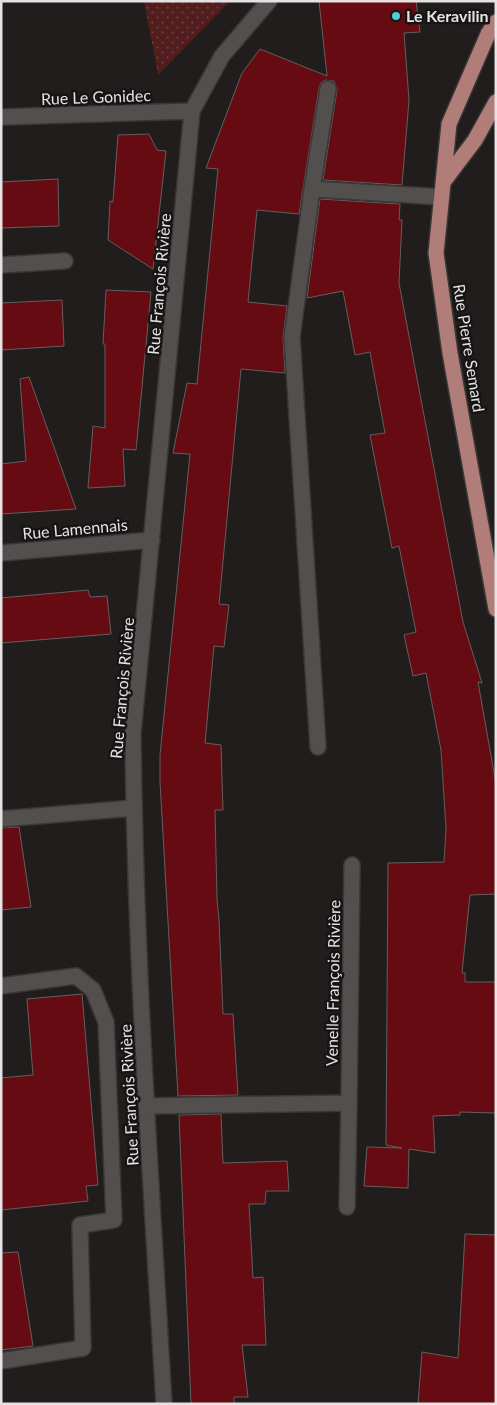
<svg xmlns="http://www.w3.org/2000/svg" width="497" height="1405" viewBox="0 0 497 1405" font-family="Lato,sans-serif">
<style>
.grass{fill:url(#grass-dots)}
.building{fill:#650b11;stroke:#635f5f}
.lines{fill:none;stroke-linecap:round;stroke-linejoin:round}
.minor-casing{stroke:#3a3837;stroke-width:18}
.major-casing{stroke:#3a3837;stroke-width:18}
.minor{stroke:#534f4f;stroke-width:15}
.major{stroke:#b07d78;stroke-width:15}
.poi-dot{fill:#52cbd8;stroke:#171414;stroke-width:2}
.labels{text-anchor:middle;stroke-width:5;stroke-linejoin:round;paint-order:stroke}
.poi-label{font-size:16px;font-weight:bold;fill:#e4e2e2;stroke:#171414;text-anchor:start}
.street-label{font-size:16px;fill:#e4e2e2;stroke:#171414}
</style>
<defs>
<pattern id="grass-dots" width="8" height="8" patternUnits="userSpaceOnUse" patternTransform="scale(1.25)"><rect width="8" height="8" fill="#521e1d"/><path d="M2 2h.1M6 6h.1" fill="none" stroke="#6b3e3e" stroke-width="1.8" stroke-linecap="round"/></pattern>
</defs>
<rect width="100%" height="100%" fill="#211d1d"/>
<path class="grass" d="M144 1H230L158 75Z"/>
<path class="building" d="M319 1H416L420 32 404 33 409 100 402 185 323 180 337 90 334 81 325 80 321 83 319 88 299 214 257 210 248 302 287 306 283 337 285 373 241 369 219 604 229 605 224 647 214 646 205 743 221 745 223 810H215L217 899 219 920 223 1014H233L238 1095 178 1096 160 782V755L190 454 173 453 187 383 197 384 218 169 206 168 242 73 260 49 327 76Z
M149 134 157 150 166 151 153 269 108 240 110 201 113 202 118 135Z
M58 179 59 226 1 228V182Z
M320 199 400 204 399 220H402L399 283 463 622 482 683 478 682 496 784V894L470 895 462 973H465V982H496V1113L460 1112V1115L433 1116 435 1153 409 1149 408 1188 364 1186 367 1147 402 1148 386 1145 388 863 444 862 446 829 441 750 426 673 413 676 404 635 416 632 399 546 392 548 370 435 385 433 370 352 355 355 343 291 307 298Z
M106 290 151 292 136 450 123 449 125 486 88 488 93 426 105 428V344H103Z
M62 300 64 346 1 350V303Z
M29 377 76 509 1 514V464L26 461 20 379Z
M88 590 90 597 107 596 111 634 1 643V598Z
M19 827 31 907 1 910V828Z
M82 994 98 1185 86 1186 88 1201 1 1210V1078L33 1075 27 999Z
M221 1114 223 1163 287 1161 289 1191H266L265 1204H249L253 1278 263 1277 266 1345H242L248 1397H234V1404H191L179 1115Z
M465 1234 496 1235V1404H418L422 1352 458 1358Z
M18 1252 33 1346 1 1350V1253Z"/>
<g class="lines">
<g class="minor-casing">
<path id="minor" d="M1 117 192 111
M312 189 328 89
M1 265 65 261
M1 553 152 540
M318 747 292 337 312 189 442 197
M1 819 134 808
M1 986 76 976 93 990 106 1022 114 1220 80 1225 83 1348 1 1361
M349 1103 352 865
M146 1106 349 1103 347 1207
M164 1404C151 1180 135 957 133 733L192 111 222 56 269 1"/>
</g>
<g class="major-casing">
<path id="major" d="M496 22 488 34 449 124 436 253 450 353 496 609
M444 181 475 140 496 102"/>
</g>
<use href="#minor" class="minor"/>
<use href="#major" class="major"/>
</g>
<circle class="poi-dot" cx="396" cy="16" r="5"/>
<g class="labels">
<g class="poi-label">
<text x="406" y="22">Le Keravilin</text>
</g>
<g class="street-label">
<text transform="translate(96 97) rotate(-2)" y="6">Rue Le Gonidec</text>
<text transform="translate(159 284) rotate(-85)" y="6">Rue François Rivière</text>
<text transform="translate(469 348) rotate(81)" y="6">Rue Pierre Semard</text>
<text transform="translate(75 529) rotate(-5)" y="6">Rue Lamennais</text>
<text transform="translate(122 688) rotate(-85)" y="6">Rue François Rivière</text>
<text transform="translate(333 983) rotate(-89)" y="6">Venelle François Rivière</text>
<text transform="translate(129 1095) rotate(-93)" y="6">Rue François Rivière</text>
</g>
</g>
<rect width="497" height="1405" fill="none" stroke="#e4e2e2" stroke-width="5"/>
</svg>
